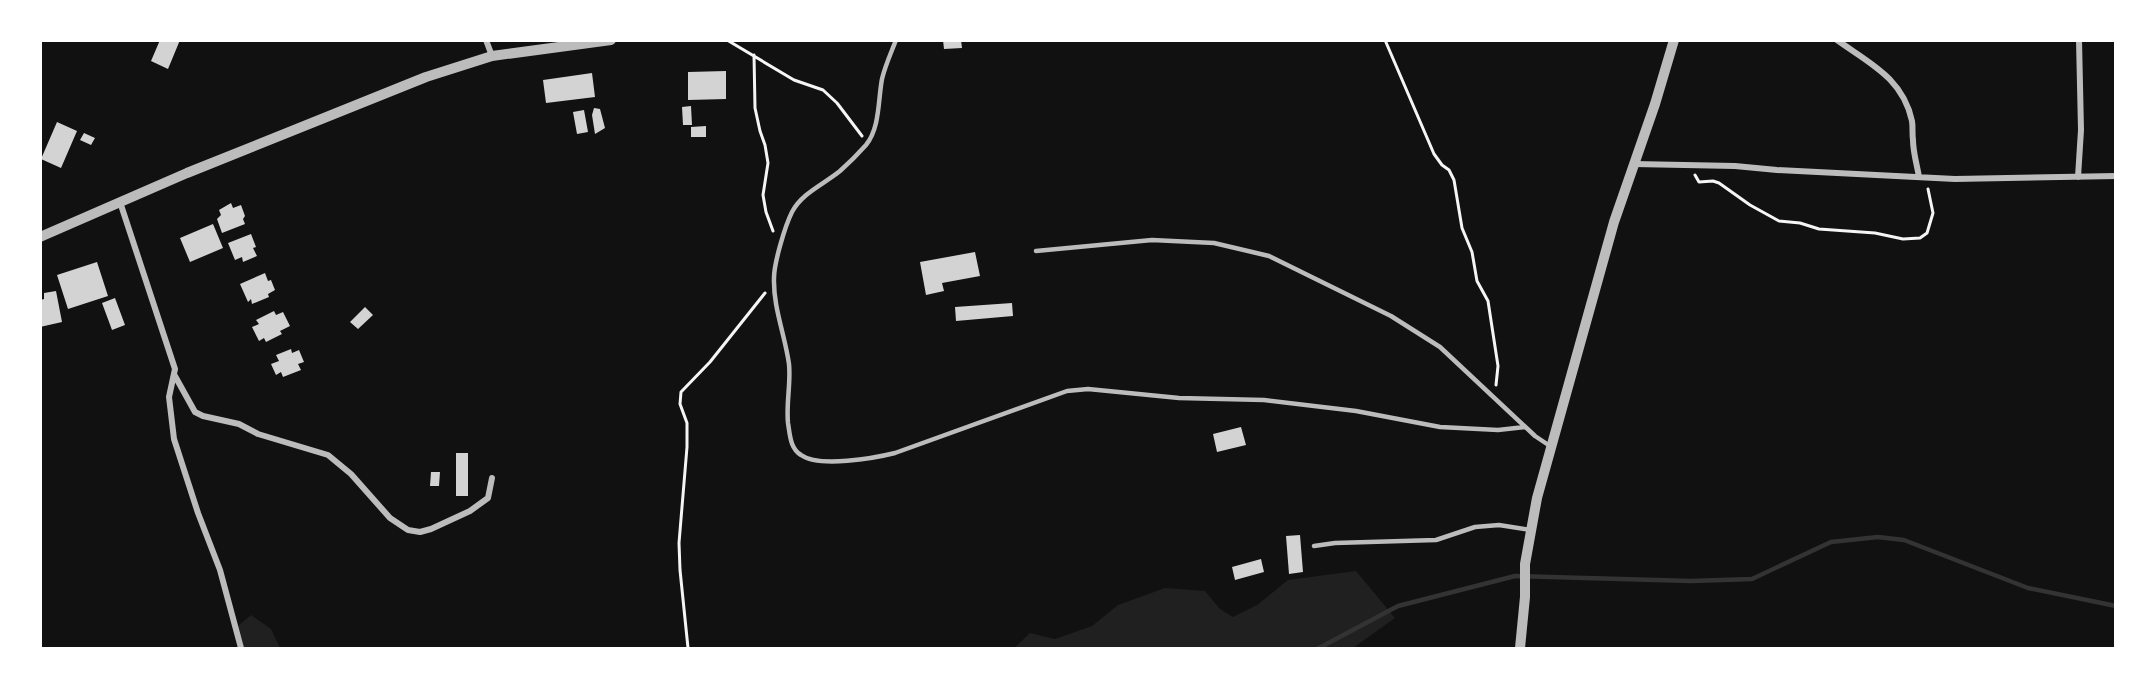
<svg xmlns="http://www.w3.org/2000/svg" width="2156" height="689" viewBox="0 0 2156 689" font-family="'Work Sans',sans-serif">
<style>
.green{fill:#202020}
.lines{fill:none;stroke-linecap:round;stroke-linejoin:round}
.stream{stroke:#333;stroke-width:4.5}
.building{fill:#d3d3d3}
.path{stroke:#f5f5f5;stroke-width:3}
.service{stroke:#bcbcbc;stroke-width:4.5}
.minor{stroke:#bcbcbc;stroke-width:6}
.tertiary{stroke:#bcbcbc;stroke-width:10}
</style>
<rect width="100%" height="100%" fill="#111"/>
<path class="green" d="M1356 571 1395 618 1353 648H1014L1030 633 1055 639 1092 626 1118 605 1165 588 1205 591 1220 609 1233 617 1257 605 1288 580Z
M251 615 271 629 280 648H240L238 626Z"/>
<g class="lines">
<path class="stream" d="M1319 648 1398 606 1515 576 1691 581 1752 579 1831 542 1878 537 1904 540 2028 588 2116 606"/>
</g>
<path class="building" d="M160 40H180L168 69 151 61Z
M943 40H961L962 48 944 49Z
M726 71V99L688 100V72Z
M592 73 595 97 546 103 543 80Z
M691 106 692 125H683L682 107Z
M594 108 600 109 605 128 595 134 592 115Z
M584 110 588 132 577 134 573 112Z
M57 122 77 131 61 168 41 159Z
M706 126V137H691V127Z
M84 133 95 138 91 145 80 140Z
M231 203 233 208 241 205 245 216 243 219 245 224 222 233 217 219 221 215 219 210Z
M213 224 223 248 190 262 180 238Z
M251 234 256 247 253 248 257 256 243 262 242 257 235 260 228 243Z
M975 252 980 276 942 283 944 291 926 295 920 262Z
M97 262 108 296 68 309 57 275Z
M265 273 268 281 271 280 275 290 268 294 269 297 252 304 251 299 248 302 240 284Z
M56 291 62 322 40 327V300L44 299V293Z
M115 298 125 325 112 330 102 303Z
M1012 303 1013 316 956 321 955 307Z
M365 307 373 315 358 329 350 322Z
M274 311 276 315 283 312 290 326 280 331 282 334 266 342 264 338 259 341 252 327 259 324 256 320Z
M291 349 292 353 299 350 304 362 298 364 301 370 283 377 281 372 276 375 271 364 279 361 276 355Z
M1241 427 1246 445 1217 452 1213 434Z
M456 453H468V496H456Z
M431 472H440L439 486H430Z
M1300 535 1303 572 1289 574 1286 536Z
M1261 559 1264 572 1235 580 1232 567Z"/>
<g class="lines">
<path class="path" d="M727 40 794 80 823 90 837 103 862 136
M1385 40 1434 154 1442 165 1449 170 1454 180 1462 228 1472 252 1477 281 1488 301 1498 366 1496 385
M754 55 755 108 760 131 765 145 768 163 763 195 766 212 773 231
M1695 175 1699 182 1713 181 1719 183 1750 205 1779 221 1800 223 1819 229 1875 233 1903 239 1920 238 1927 233 1933 213 1928 189
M688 648 680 570 679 543 687 447V423L680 404 681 392 710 362 765 293"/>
<path class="service" d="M896 40C891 53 885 66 882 79 878 100 880 128 866 145 858 154 849 163 840 171 824 184 802 193 792 212 785 226 774 263 774 278 773 307 785 335 789 364 791 383 786 403 788 423 790 435 790 448 801 455 819 468 875 458 895 453L1067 391 1088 389 1179 398 1264 400 1356 411 1440 427 1498 430 1525 427
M1036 251 1152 240 1214 243 1269 256 1391 316 1440 347 1535 436 1550 446
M1314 546 1335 543 1436 540 1475 527 1499 525 1531 530"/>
<path class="minor" d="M486 40 492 56
M1837 40C1869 63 1903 78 1912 121 1913 127 1912 133 1913 140 1913 152 1917 165 1919 177
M1634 164 1735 166 1777 170 1955 179 2116 176
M2078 177 2081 130 2079 40
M120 202 175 369 169 397 174 439 198 513 220 570 241 648
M175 376 195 412 203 416 239 424 258 434 328 455 351 474 390 518 408 530 420 532 431 529 470 511 488 498 492 478"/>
<path class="tertiary" d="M40 237 187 173 426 77 492 56 611 40
M1520 648 1525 597V564L1537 498 1614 222 1655 104 1674 40"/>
</g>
<rect width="2156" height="689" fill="none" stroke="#ffffff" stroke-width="84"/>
</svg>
